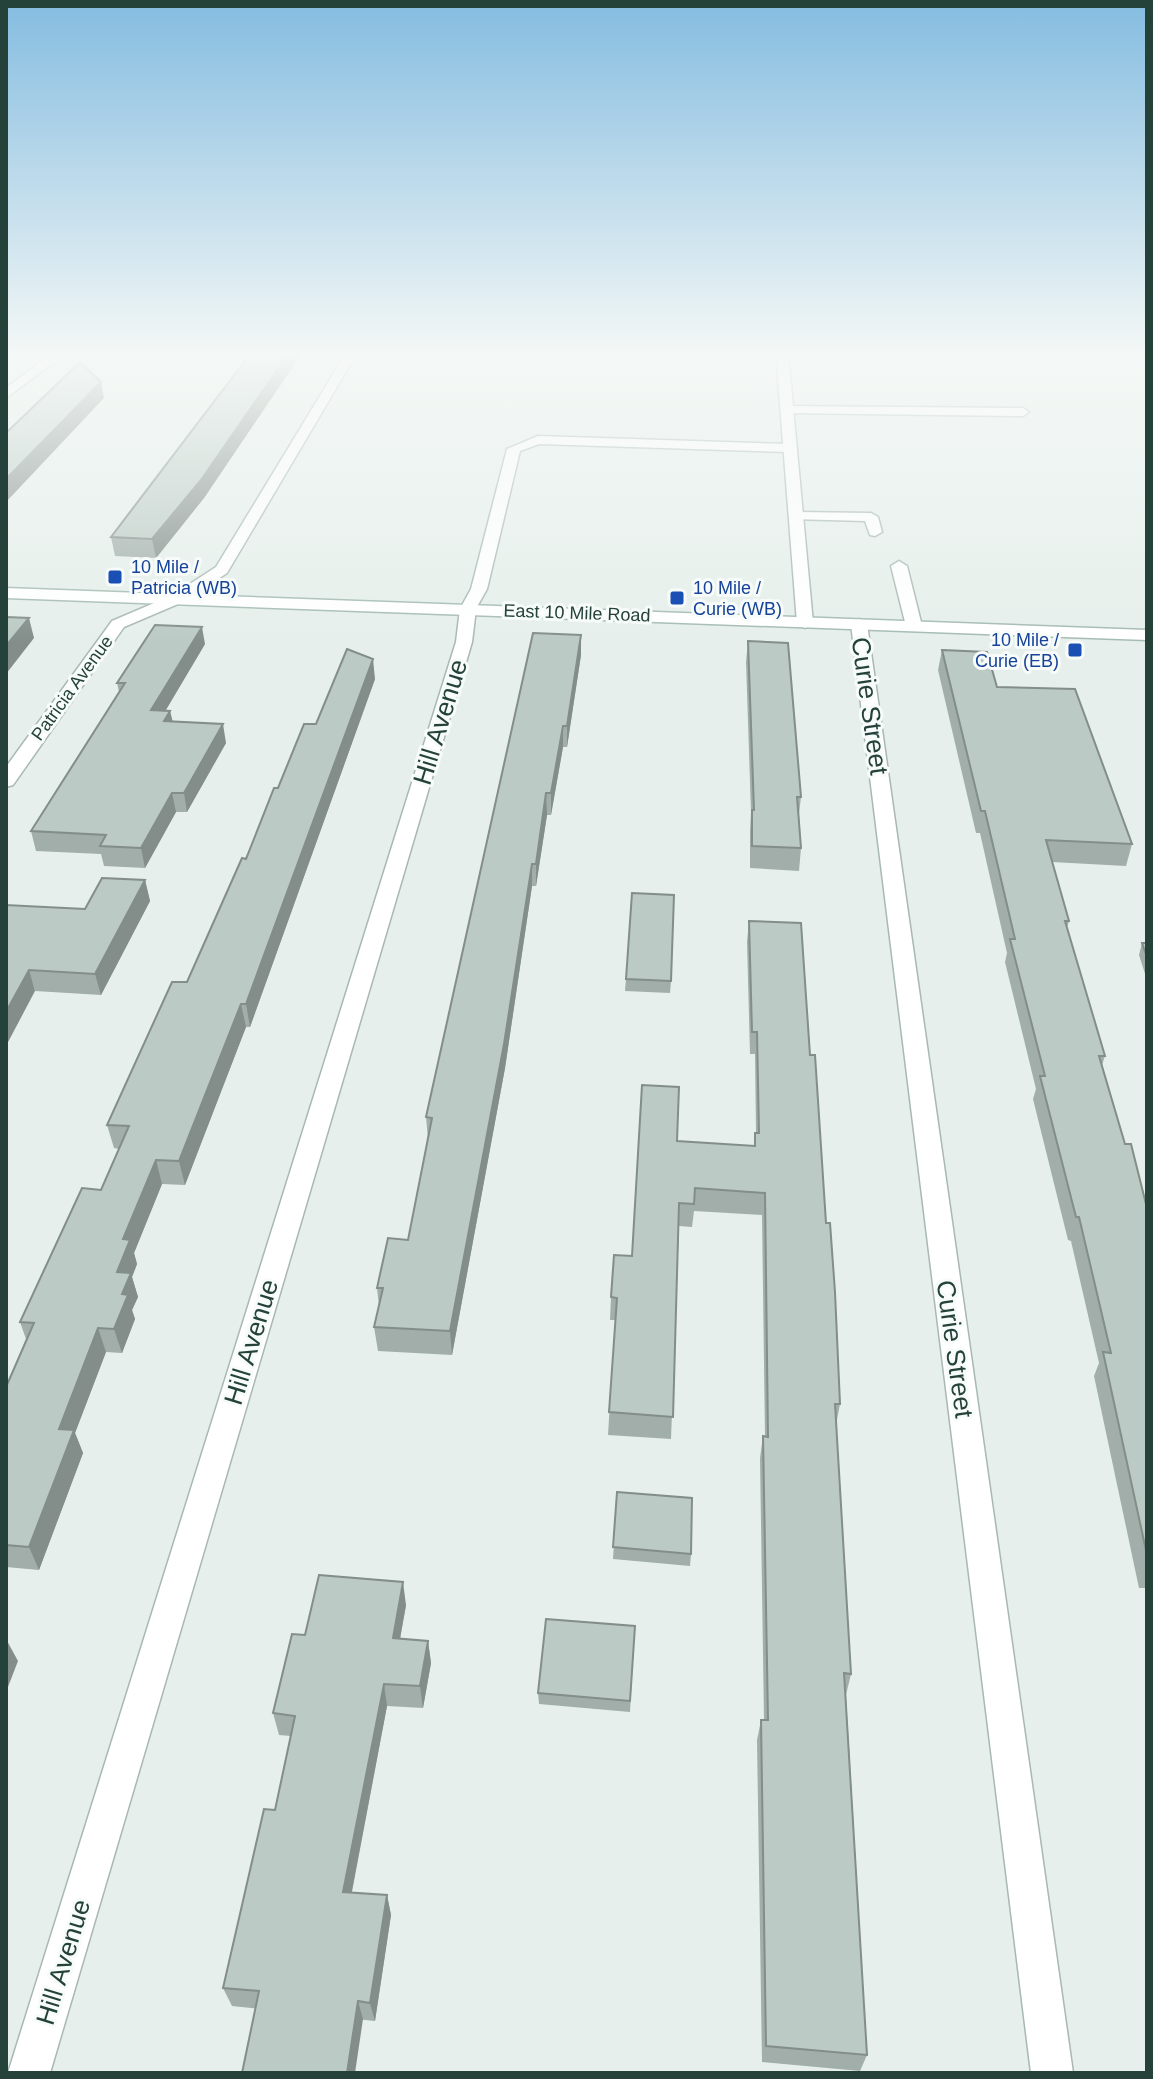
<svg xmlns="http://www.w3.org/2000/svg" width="1153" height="2079" viewBox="0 0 1153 2079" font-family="Helvetica,sans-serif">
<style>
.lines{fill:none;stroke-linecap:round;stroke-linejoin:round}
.lane-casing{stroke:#a8b8b2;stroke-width:3}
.street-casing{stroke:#a8b8b2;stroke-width:3}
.secondary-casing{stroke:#a4bbb3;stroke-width:3}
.lane{fill:#fff;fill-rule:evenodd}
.street{fill:#fff;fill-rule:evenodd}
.secondary{fill:#fff;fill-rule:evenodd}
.wall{fill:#a1aea9}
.shaded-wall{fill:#838d89}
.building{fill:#bbcac4;stroke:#838d89;stroke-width:2}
.transit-dot{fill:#1a4fb4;stroke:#f7fbf9;stroke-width:3}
.labels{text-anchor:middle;stroke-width:6;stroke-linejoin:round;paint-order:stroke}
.far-transit-label{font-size:18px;fill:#164399;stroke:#f7fbf9;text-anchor:start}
.far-street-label{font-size:18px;fill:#24423a;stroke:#f7fbf9}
.near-street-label{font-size:26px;fill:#24423a;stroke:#f7fbf9}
</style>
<rect width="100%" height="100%" fill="#e6efeb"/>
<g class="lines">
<g class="lane-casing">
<path id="lane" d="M785 406 1023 408 1029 412 1023 416 781 413V407Z
M538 436 789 444 796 448 789 452 539 444 520 451 487 589 474 612H462L460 609 471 589 507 449Z
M796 512 871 513 878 517 882 532 875 536 870 535 865 521 791 519 789 516Z
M899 561 907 566 922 626 920 629 914 631 906 626 891 566Z"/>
</g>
<g class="street-casing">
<path id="street" d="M61 353H77L50 365 6 398V388L42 361Z
M346 353H357L227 573 185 601 124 627 13 785 6 787V767L112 621 173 595 216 567Z
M776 353H788L813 623 805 628 797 623Z
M468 604 476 609 472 642 50 2073H8L456 642 460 609Z
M859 619 867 624 1073 2073H1031L851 624Z"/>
</g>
<g class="secondary-casing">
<path id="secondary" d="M6 588 1147 630V640L6 598Z"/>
</g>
<use href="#lane" class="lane"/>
<use href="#street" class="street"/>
<use href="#secondary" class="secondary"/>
</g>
<path class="wall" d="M251 353H302L204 498 156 558 115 556 111 537Z
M581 635V655L567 747H563L551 815H547L536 886H532L505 1068 452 1355 378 1351 374 1327 379 1306 377 1288 408 1240 428 1139 426 1117Z
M748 641 801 797 799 814 801 848 799 871 750 868V832L751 812 746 662Z
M205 644 166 710 170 711 173 722 226 743 187 812H176L145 868 104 866 101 854 36 851 31 831 119 692 117 683Z
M942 650 997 687 1132 844 1126 866 1052 862 1069 921 1067 928 1105 1056 1102 1065 1125 1144 1147 1208V1588H1139L1094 1376 1099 1363 1071 1241 1068 1240 1033 1099 1036 1089 1005 962 1007 953 980 833H976L938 670Z
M375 679 250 1027H246L185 1185 162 1184 134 1253 137 1264 132 1277 138 1297 132 1310 135 1319 122 1353 106 1352 75 1433 83 1453 39 1570 6 1567V1387L26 1339 20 1322 101 1190 119 1149 114 1148 107 1125 187 982 278 788 316 724Z
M145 880 150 901 101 995 35 991 6 905 85 909Z
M749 921 810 1055 826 1223 840 1404 836 1425 851 1674 846 1695 867 2055 860 2071 762 2062 757 1740 761 1720H764L760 1458 763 1436 765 1437 762 1215 694 1211 692 1227 679 1226 671 1439 608 1435 615 1320H610L611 1297 632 1256 677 1141 754 1146 755 1133H756L755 1054H750L747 942Z
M1142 943H1147V980L1139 955Z
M626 979 671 981 670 993 625 991Z
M617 1492 691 1554 690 1566 613 1559Z
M406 1605 400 1639 428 1641 431 1663 423 1708 387 1706 352 1892 387 1895 391 1915 375 2021 232 2006 223 1988 275 1810 291 1736 279 1735 273 1713 305 1635Z
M635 1626 630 1712 539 1704 538 1693Z"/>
<path class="shaded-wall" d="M289 353H302L204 498 156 558 152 539Z
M101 382 104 398 6 502V479Z
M29 618 34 638 6 674V646Z
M202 627 205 644 155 728 151 710Z
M581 635V655L567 747V726Z
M373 659 375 679 250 1027 246 1004Z
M170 711 174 729 164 721Z
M223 724 226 743 187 812 184 793Z
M563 726V747L551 815V793Z
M172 793 176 812 145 868 141 848Z
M546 793 547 815 536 886V864Z
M532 864V886L505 1068 452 1355 450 1331Z
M145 880 150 901 101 995 95 974Z
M29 970 35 991 6 1046V1012Z
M241 1004 246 1027 185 1185 179 1161Z
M156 1160 162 1184 134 1253 137 1264 132 1277 138 1297 132 1310 135 1319 122 1353 114 1329 117 1272 123 1239Z
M98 1328 106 1352 75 1433 83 1453 39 1570 29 1547 59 1429Z
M403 1582 406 1605 396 1661 393 1638Z
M6 1639 18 1661 6 1692Z
M428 1641 431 1663 423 1708 420 1686Z
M384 1684 387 1706 348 1911 343 1892Z
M387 1895 391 1915 375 2021 370 2003Z
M358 2001 363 2019 355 2073H347Z"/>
<path class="building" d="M251 353H289L201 480 152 539 111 537Z
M80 362 101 382 6 479V433Z
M6 617 29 618 6 646Z
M155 625 202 627 151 710 170 711 164 721 223 724 184 793H172L141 848 100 846 106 835 31 831 125 683H117Z
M533 633 581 635 567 726H563L551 793H546L536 864H532L504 1044 450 1331 374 1327 383 1288H377L388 1238 408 1240 432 1118 426 1117Z
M748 641 788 643 801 797H797L801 848 752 846V810H754Z
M347 649 373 659 246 1004H241L179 1161 156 1160 123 1239 130 1240 117 1272 131 1273 122 1294 128 1295 114 1329 98 1328 59 1429 74 1430 29 1547 6 1545V1387L34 1323 20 1322 82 1188 101 1190 129 1126 107 1125 172 982H187L242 858 246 859 274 788H278L304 724H316Z
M942 650 987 652 997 687 1075 689 1132 844 1046 840 1069 921H1065L1105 1056H1099L1125 1144H1131L1147 1208V1555L1103 1352 1111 1353 1079 1217H1076L1040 1076H1045L1010 939H1015L985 811H981Z
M102 878 145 880 95 974 29 970 6 1012V905L85 909Z
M632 893 674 895 671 981 626 979Z
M749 921 801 923 810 1055H815L826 1223H830L835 1292 840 1404H835L851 1674 844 1673 867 2055 766 2046 761 1720H768L763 1436 768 1437 765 1193 695 1188 694 1204 679 1203 673 1417 609 1412 617 1298 611 1297 614 1255 632 1256 642 1085 679 1087 677 1141 755 1146V1133H759L757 1032H752Z
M1142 943H1147V957Z
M617 1492 692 1498 691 1554 613 1547Z
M319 1575 403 1582 393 1638 428 1641 420 1686 384 1684 343 1892 387 1895 370 2003 358 2001 347 2073H242L259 1991 223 1988 264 1809 275 1810 295 1716 273 1713 292 1634 305 1635Z
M546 1619 635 1626 630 1701 538 1693Z"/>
<linearGradient id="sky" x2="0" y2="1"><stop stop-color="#84bce0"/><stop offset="0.55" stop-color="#f4f8f6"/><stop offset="1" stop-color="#f4f8f6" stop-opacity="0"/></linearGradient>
<rect width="1153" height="644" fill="url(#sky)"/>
<g class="transit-dot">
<rect x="107" y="569" width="16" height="16" rx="4"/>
<rect x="669" y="590" width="16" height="16" rx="4"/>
<rect x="1067" y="642" width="16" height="16" rx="4"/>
</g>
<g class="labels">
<g class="far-transit-label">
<text x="131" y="573">10 Mile /<tspan x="131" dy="21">Patricia (WB)</tspan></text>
<text x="693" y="594">10 Mile /<tspan x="693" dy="21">Curie (WB)</tspan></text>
<text x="1059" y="646" text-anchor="end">10 Mile /<tspan x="1059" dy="21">Curie (EB)</tspan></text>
</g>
<g class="far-street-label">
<text transform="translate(577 613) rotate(2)" y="6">East 10 Mile Road</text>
<text transform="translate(72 688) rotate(-54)" y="6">Patricia Avenue</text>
</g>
<g class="near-street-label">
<text transform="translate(870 706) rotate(82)" y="9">Curie Street</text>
<text transform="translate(440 722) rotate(-73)" y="9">Hill Avenue</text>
<text transform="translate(251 1342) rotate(-73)" y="9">Hill Avenue</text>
<text transform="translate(955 1349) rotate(82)" y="9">Curie Street</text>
<text transform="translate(63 1962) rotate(-73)" y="9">Hill Avenue</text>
</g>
</g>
<rect width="1153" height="2079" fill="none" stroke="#24423a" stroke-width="16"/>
</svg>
